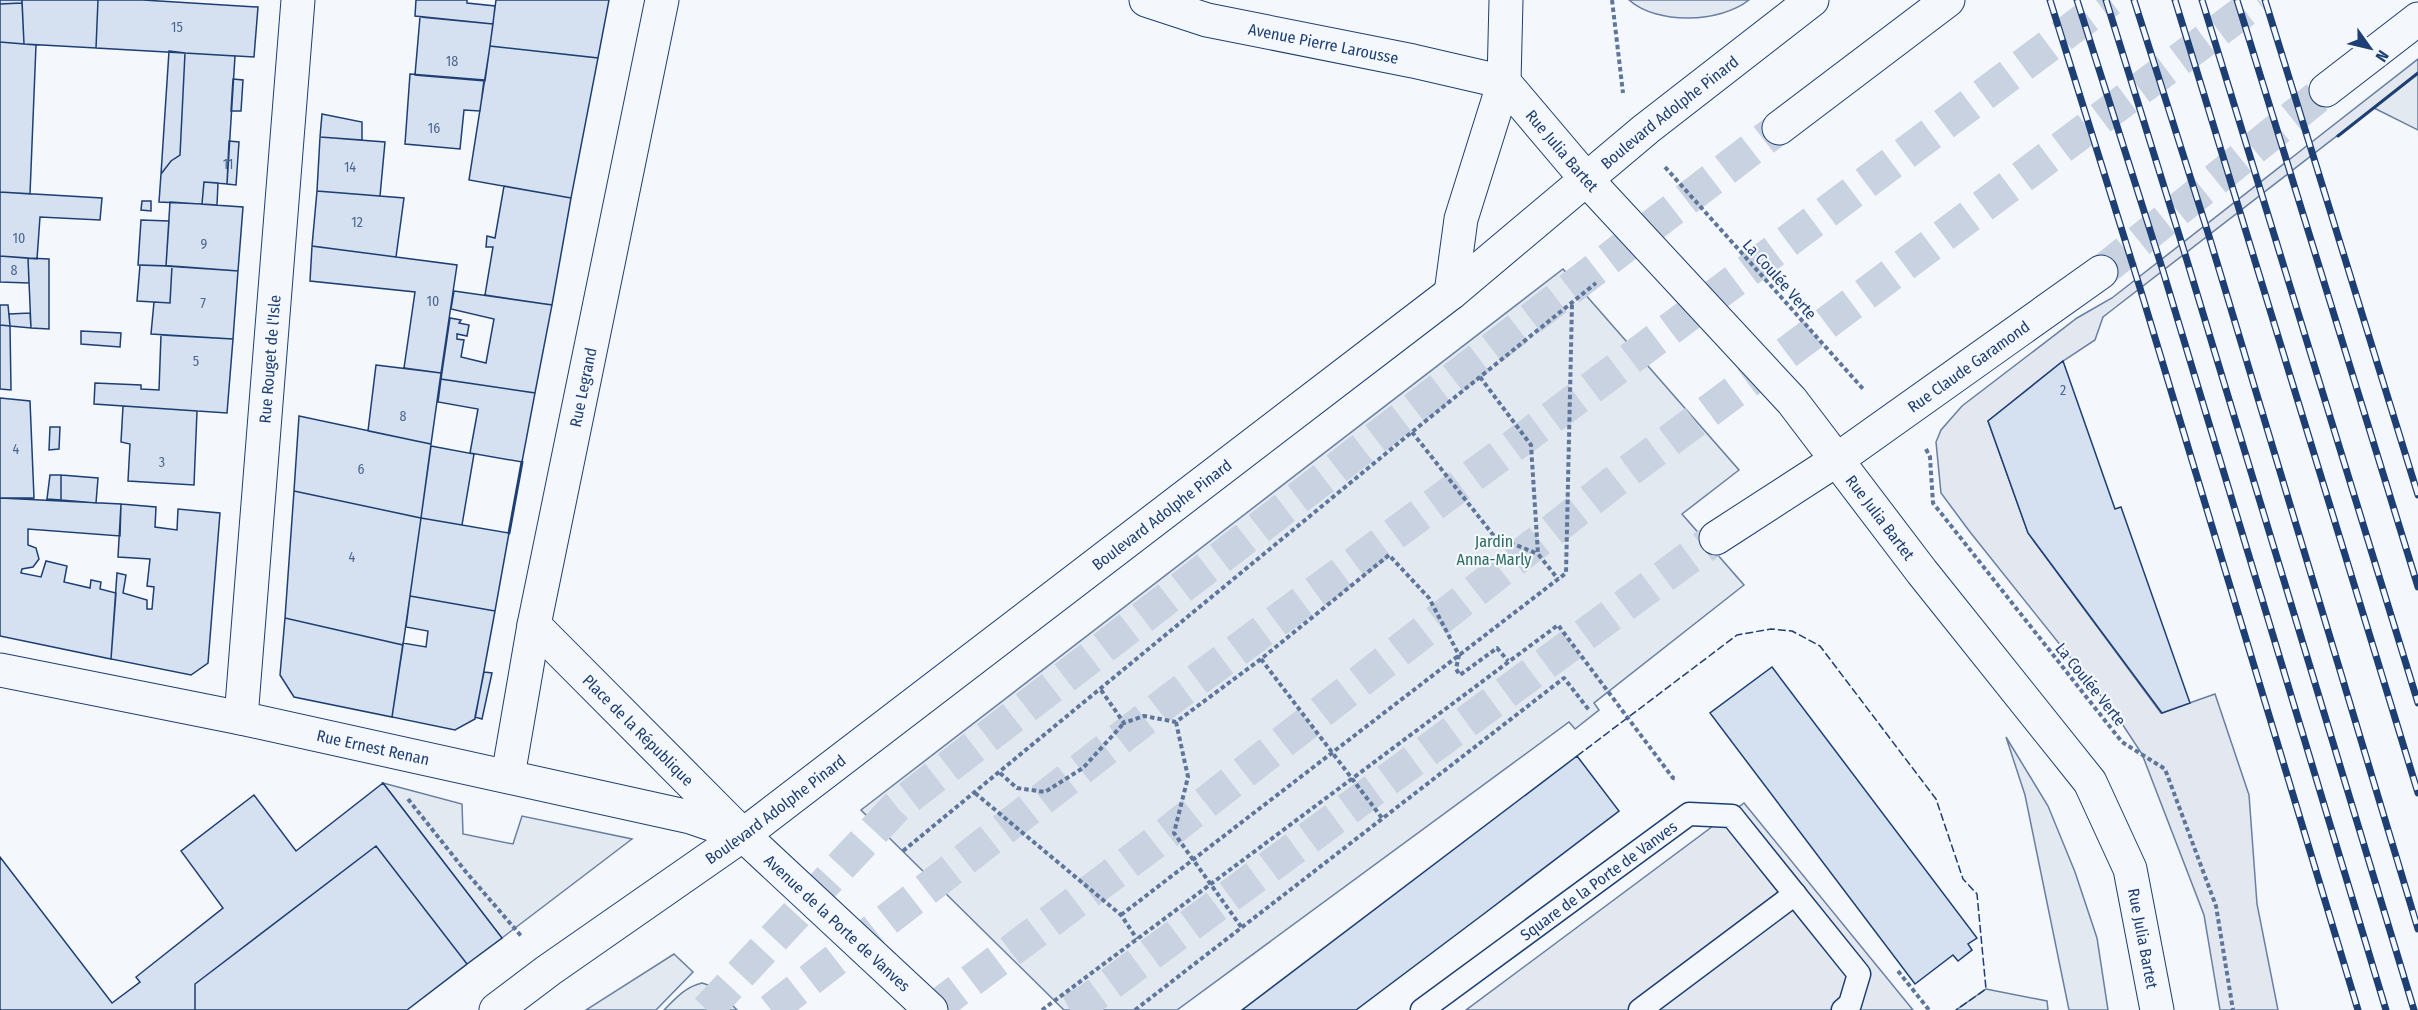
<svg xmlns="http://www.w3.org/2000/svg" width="2418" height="1010" viewBox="0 0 2418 1010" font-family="'Fira Sans Condensed',sans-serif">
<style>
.green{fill:#e3e9f0;stroke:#687fa3;stroke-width:1.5}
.parking{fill:#e3e8f0;stroke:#687fa3;stroke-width:1.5}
.building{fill:#d5e0f0;stroke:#1d3f73;stroke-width:1.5}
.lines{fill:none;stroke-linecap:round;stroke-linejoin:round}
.tertiary-tunnel{stroke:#c9d2e0;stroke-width:33;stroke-dasharray:33 16;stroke-linecap:butt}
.trunk-tunnel{stroke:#c9d2e0;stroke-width:33;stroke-dasharray:33 16;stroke-linecap:butt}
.service-casing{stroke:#1d3f73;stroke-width:25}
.minor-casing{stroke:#1d3f73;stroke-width:35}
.tertiary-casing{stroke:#1d3f73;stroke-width:35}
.secondary-casing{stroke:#1d3f73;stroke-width:35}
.trunk-casing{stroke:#1d3f73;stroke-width:35}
.path{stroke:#5e769c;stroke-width:4;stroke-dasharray:4.5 3;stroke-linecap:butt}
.service{stroke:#f4f7fb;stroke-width:22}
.minor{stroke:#f4f7fb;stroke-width:33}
.tertiary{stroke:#f4f7fb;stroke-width:33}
.secondary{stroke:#f4f7fb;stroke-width:33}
.trunk{stroke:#f4f7fb;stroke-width:33}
.rail-casing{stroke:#1d3f73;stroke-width:7}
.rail{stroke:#f4f7fb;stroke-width:4.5;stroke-dasharray:14;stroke-linecap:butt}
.fence{stroke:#1d3f73;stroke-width:1.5;stroke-dasharray:8 3;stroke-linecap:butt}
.wall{stroke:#1d3f73;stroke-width:3}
.labels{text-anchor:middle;stroke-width:4.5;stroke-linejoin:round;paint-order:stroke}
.number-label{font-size:14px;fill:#4b6792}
.street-label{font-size:16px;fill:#1d3f73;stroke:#f4f7fb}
.park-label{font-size:16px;fill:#2c6c60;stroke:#f4f7fb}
</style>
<rect width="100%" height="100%" fill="#f4f7fb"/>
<path class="green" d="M1629 0H1749C1720 23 1657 25 1629 0Z
M2418 73V130L2374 108Z
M1563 269 1739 470 1682 514 1744 585 1594 703 1599 710 1575 729 1569 722 1177 1010H1064L861 810Z
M2006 737 2048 806 2075 872 2097 938 2108 1010H2069L2025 795Z
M383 783 462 804 463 834 513 844 522 816 632 839 502 938Z
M674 954 693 972 656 1010H586Z
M702 983 714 987 737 1010H664C676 998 685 987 702 983Z
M1986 989 2047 1001 2048 1010H1956Z"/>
<path class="parking" d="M2418 59V73L2112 310 2103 317 2095 340 2063 361 1988 421 2028 533 2161 713 2215 694 2249 795 2257 904 2278 1010H2220L2204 915 2142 754 2117 716 1970 532 1941 493 1936 442 1941 430 1962 406 2077 318 2112 298Z
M1744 803 1913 1010H1466Z"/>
<path class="building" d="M0 0H22V3L0 4Z
M22 0H98L96 48 24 44Z
M98 0H143L258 7 254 57 96 48Z
M416 0H467V3L495 6 493 24 415 16Z
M496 0H609L598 58 490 46Z
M22 3 24 44 0 42V4Z
M420 17 493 24 485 81 415 75Z
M0 42 36 45 30 194 0 192Z
M490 46 598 58 571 198 469 180Z
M169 51 185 53 180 155 171 161 161 174Z
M185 53 235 56 227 184 204 182 202 204 159 202 161 174 171 161 180 155Z
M410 74 484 80 480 111 464 110 460 149 405 144Z
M233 79 243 80 241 111H231Z
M322 114 362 122V140L320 137Z
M320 137 385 142 380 196 317 191Z
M229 141 239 142 236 185 227 184Z
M204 182 218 183 217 205 202 204Z
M504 186 571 198 552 305 485 295 493 247H486L487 236 495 238Z
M317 191 404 198 396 257 312 246Z
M0 192 102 198 100 220 40 217 37 259 0 256Z
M142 201H151V211L141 210Z
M170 202 243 207 238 271 166 266Z
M141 220 169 221 166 266 138 265Z
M312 246 457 265 441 373 404 368 415 292 310 281Z
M0 256 28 258 29 283 0 282Z
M28 258 49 259V329L31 328Z
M140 265 172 266 170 303 137 301Z
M172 266 238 271 233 339 151 334 154 302 170 303Z
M454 291 552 305 535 393 441 379 450 318 461 320 459 323 469 325 467 336 457 334V339L464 340 461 357 486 363 494 319 451 309Z
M0 305H8L10 326 0 325Z
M30 313 31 328 10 326 9 314Z
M0 325 10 326 11 390 0 389Z
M81 331 121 333 120 347 81 344Z
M161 335 233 339 227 413 94 404 95 383 141 385V389L159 390Z
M2063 361 2115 509 2121 507 2190 703 2162 713 2028 533 1988 421Z
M376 365 441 373 431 444 368 431Z
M441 379 535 393 522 462 470 453 478 409 438 402Z
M0 398 30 401 34 498H0Z
M123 406 197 411 194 485 128 481 130 444 121 442Z
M299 416 431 444 421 518 294 491Z
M50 427H60L59 449 49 450Z
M431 446 474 454 462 525 421 518Z
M50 475H61V500L47 499Z
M61 475 98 478 96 503 61 500Z
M294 491 421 518 403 645 285 618Z
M0 498 121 504 120 536 28 529V545L36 548 39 559 33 567 22 569 21 573 41 577 46 561 67 566 64 582 90 588 91 580 101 582 100 589 116 593 111 659 0 636Z
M121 504 156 507 155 527 177 530 178 509 220 513 208 663 191 675 111 659 117 573 126 575 123 593 147 600V609H152L154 587 147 586 150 559 118 557Z
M421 518 509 533 495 611 410 596Z
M410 596 495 611 475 719 455 730 392 717 403 643 426 647 428 631 406 627Z
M285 618 403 645 392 717 294 697 280 675Z
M1772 667 1977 938 1968 944 1972 950 1958 961 1953 955 1915 984 1710 713Z
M484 672 492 673 482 719 475 717Z
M1577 756 1619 811 1485 913 1356 1010H1242Z
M383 783 502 938 467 964 376 846 195 984V1010H0V857L112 1003 140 982 136 977 223 908 181 851 254 795 296 851Z
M376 846 467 964 407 1010H195V984Z"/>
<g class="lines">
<path class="tertiary-tunnel" d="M2101 272 2326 90"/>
<path class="trunk-tunnel" d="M707 1010 896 807 1779 128
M771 1010 1167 702 1559 412 2110 0
M932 1010 1153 844 1619 478 2259 0
M1070 1010 1087 1001 1716 538"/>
<g class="service-casing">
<g id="service">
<path id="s1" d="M1422 1010 1689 814 1732 816 1859 974 1850 1004 1843 1010"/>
<path d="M1640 1010 1795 894"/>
</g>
</g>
<g class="minor-casing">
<g id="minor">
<path id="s2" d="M534 625 738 830"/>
<path id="s3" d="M0 670 241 718 690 817 743 835"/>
<path id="s4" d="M241 718 298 0"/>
<path id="s5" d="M508 776 534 625 662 0"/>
</g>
</g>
<g class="tertiary-casing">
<g id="tertiary">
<path d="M2326 90 2418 19"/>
<path d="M1451 293 1461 219 1504 82"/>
<path id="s6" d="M1838 459 2101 272"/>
<path id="s7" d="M743 835 931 1010"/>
<path id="s8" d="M496 1010 549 970 743 835 1451 293 1646 129 1812 0"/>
</g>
</g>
<g class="secondary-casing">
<g id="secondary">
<path id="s9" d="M1146 0 1207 20 1413 61 1504 82"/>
<path id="s10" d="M1504 82 1587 180 1792 401 1922 572 2090 782 2130 869 2157 1010"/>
<path d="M1504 82 1506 0"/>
</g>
</g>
<g class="trunk-casing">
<path id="trunk" d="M1779 128 1948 0
M1716 538 1838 459"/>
</g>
<path class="path" d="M1612 0 1623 93
M1665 167 1864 390
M1480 377 1531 445 1538 554 1558 579
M1412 432 1494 536 1538 554
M1926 449 1930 457 1933 503 2122 742 2165 769 2216 906 2233 1010
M1261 659 1382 818
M1101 690 1124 723 1144 716 1176 722 1261 659 1389 555 1429 598 1459 655 1456 669 1460 675 1497 648 1508 661
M1176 722 1188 777 1174 833 1242 928
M1000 773 1017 788 1045 792 1083 768 1124 723
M975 793 1121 915 1137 939
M408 799 466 872 522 937
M903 851 1412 432 1596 283
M1121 915 1566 573 1572 304
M1898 971 1929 1010
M1042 1010 1558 625 1673 778 1677 779
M1135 1010 1564 678 1589 710"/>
<use href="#service" class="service"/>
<use href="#minor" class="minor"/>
<use href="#tertiary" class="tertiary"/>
<use href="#secondary" class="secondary"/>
<use href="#trunk" class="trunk"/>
<g class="rail-casing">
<path id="rail" d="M2050 0 2140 288 2358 1010
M2077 0 2163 271 2386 1010
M2106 0 2185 254 2414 1010
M2134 0 2209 236 2418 929
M2175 0 2418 793
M2202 0 2418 703
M2237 0 2418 587
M2265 0 2418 495"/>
</g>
<use href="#rail" class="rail"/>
<path class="fence" d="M1577 756 1737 635 1771 629 1792 631 1820 646 1936 799 1963 879 1977 894 1986 989 1956 1010"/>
<path class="wall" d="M2338 136 2418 73
M509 533 522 462"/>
</g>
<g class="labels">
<g class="number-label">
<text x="177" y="32">15</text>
<text x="452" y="66">18</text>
<text x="434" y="133">16</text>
<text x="228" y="169">11</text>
<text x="350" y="172">14</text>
<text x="357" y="227">12</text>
<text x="19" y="243">10</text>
<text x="204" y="249">9</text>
<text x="14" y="275">8</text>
<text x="433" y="306">10</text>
<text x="203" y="308">7</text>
<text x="196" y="366">5</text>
<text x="2063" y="395">2</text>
<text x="403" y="421">8</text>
<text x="16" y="454">4</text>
<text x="162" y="467">3</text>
<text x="361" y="474">6</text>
<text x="352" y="562">4</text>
</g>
<g class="street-label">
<text dy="6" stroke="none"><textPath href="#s9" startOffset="183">Avenue Pierre Larousse</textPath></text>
<text dy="6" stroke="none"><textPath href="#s8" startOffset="1478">Boulevard Adolphe Pinard</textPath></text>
<text dy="6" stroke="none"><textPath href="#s10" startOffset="90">Rue Julia Bartet</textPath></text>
<text transform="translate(1780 279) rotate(48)" y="6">La Coulée Verte</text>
<text dy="6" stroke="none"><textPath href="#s4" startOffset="360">Rue Rouget de l'Isle</textPath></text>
<text dy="6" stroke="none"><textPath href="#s6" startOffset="160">Rue Claude Garamond</textPath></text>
<text dy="6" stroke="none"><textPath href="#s5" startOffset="396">Rue Legrand</textPath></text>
<text dy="6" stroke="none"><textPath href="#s8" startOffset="830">Boulevard Adolphe Pinard</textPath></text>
<text dy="6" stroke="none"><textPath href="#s10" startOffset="576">Rue Julia Bartet</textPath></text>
<text transform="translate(2091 684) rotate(51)" y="6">La Coulée Verte</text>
<text dy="6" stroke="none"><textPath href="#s2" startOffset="148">Place de la République</textPath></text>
<text dy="6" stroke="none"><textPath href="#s3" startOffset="381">Rue Ernest Renan</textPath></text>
<text dy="6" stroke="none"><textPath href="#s8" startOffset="344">Boulevard Adolphe Pinard</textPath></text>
<text dy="6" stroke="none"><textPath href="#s1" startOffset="219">Square de la Porte de Vanves</textPath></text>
<text dy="6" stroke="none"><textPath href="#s7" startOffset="129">Avenue de la Porte de Vanves</textPath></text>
<text dy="6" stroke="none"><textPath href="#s10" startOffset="1080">Rue Julia Bartet</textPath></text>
</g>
<g class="park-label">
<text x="1494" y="547">Jardin<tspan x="1494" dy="18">Anna-Marly</tspan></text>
</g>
</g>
<g transform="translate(2370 48) rotate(124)" stroke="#f4f7fb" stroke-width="4.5" paint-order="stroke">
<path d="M0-4.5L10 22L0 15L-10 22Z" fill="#1d3f73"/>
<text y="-9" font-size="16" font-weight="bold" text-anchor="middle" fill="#1d3f73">N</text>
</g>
</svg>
